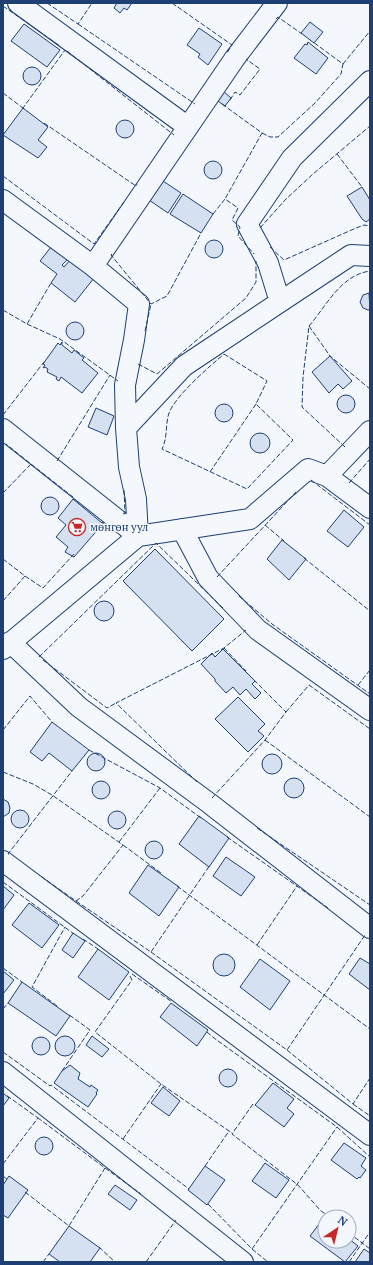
<svg xmlns="http://www.w3.org/2000/svg" width="373" height="1265" viewBox="0 0 373 1265" font-family="'PT Serif',serif">
<style>
.building{fill:#d5e0f0;stroke:#1d3f73}
.lines{fill:none;stroke-linecap:round;stroke-linejoin:round}
.minor-casing{stroke:#1d3f73;stroke-width:22}
.minor{stroke:#f4f7fb;stroke-width:20}
.fence{stroke:#1d3f73;stroke-width:1;stroke-dasharray:5 2;stroke-linecap:butt}
.labels{text-anchor:middle;stroke-width:3;stroke-linejoin:round;paint-order:stroke}
.poi-label{font-size:11px;fill:#1d3f73;stroke:#f4f7fb;text-anchor:start}
</style>
<rect width="100%" height="100%" fill="#f4f7fb"/>
<path class="building" d="M117 3H132L127 10 124 8 120 13 114 8Z
M310 22 323 32 314 43 301 33Z
M24 24 60 50 47 67 11 41Z
M199 28 222 44 208 65 198 57 200 54 187 45Z
M308 42 328 58 316 74 294 58 305 44 307 45Z
M23 76a9 9 0 1 1 18 0a9 9 0 1 1-18 0Z
M222 90 231 98 225 106 215 99Z
M23 108 48 127 38 140 47 147 38 158 3 135Z
M116 129a9 9 0 1 1 18 0a9 9 0 1 1-18 0Z
M204 170a9 9 0 1 1 18 0a9 9 0 1 1-18 0Z
M163 181 181 193 168 213 149 200Z
M362 187 370 200V219L366 222 362 219 347 196Z
M183 194 213 214 201 233 170 214Z
M205 249a9 9 0 1 1 18 0a9 9 0 1 1-18 0Z
M51 247 69 258 62 265 64 267 71 259 94 278 75 302 51 283 57 274 40 261Z
M369 293 370 310H368L363 308 360 302 363 295Z
M66 331a9 9 0 1 1 18 0a9 9 0 1 1-18 0Z
M62 342V345L72 353 74 350 84 358 82 360 98 373 82 393 61 377 59 381 56 379 57 377 47 372 48 369 45 367 43 368 45 365 43 364 58 343 60 345Z
M330 356 352 381 343 389 338 384 329 393 312 372Z
M337 404a9 9 0 1 1 18 0a9 9 0 1 1-18 0Z
M215 413a9 9 0 1 1 18 0a9 9 0 1 1-18 0Z
M96 408 114 416 107 435 88 427Z
M250 443a10 10 0 1 1 20 0a10 10 0 1 1-20 0Z
M41 506a9 9 0 1 1 18 0a9 9 0 1 1-18 0Z
M73 499 102 523 107 519 74 557 65 552 68 547 56 537 66 525 58 518Z
M344 510 364 527 348 547 327 531Z
M282 540 306 559 289 580 267 559Z
M155 549 224 619 192 651 123 581Z
M94 611a10 10 0 1 1 20 0a10 10 0 1 1-20 0Z
M223 649 255 681 252 684 261 693 255 699 246 689 240 695 233 687 226 693 215 681V679L201 664 212 653 215 657Z
M238 697 265 724 258 731 264 736 248 752 215 719Z
M52 722 89 750 72 771 49 753 42 761 30 752Z
M87 762a9 9 0 1 1 18 0a9 9 0 1 1-18 0Z
M262 764a10 10 0 1 1 20 0a10 10 0 1 1-20 0Z
M284 788a10 10 0 1 1 20 0a10 10 0 1 1-20 0Z
M92 790a9 9 0 1 1 18 0a9 9 0 1 1-18 0Z
M3 799 8 802 10 808 9 813 3 817Z
M11 819a9 9 0 1 1 18 0a9 9 0 1 1-18 0Z
M108 820a9 9 0 1 1 18 0a9 9 0 1 1-18 0Z
M199 816 229 838 209 867 179 844Z
M145 850a9 9 0 1 1 18 0a9 9 0 1 1-18 0Z
M226 857 255 877 241 896 213 876Z
M148 865 179 887 159 916 129 893Z
M3 886 14 895 3 910Z
M29 903 59 925 42 948 12 925Z
M73 933 85 941 73 958 62 950Z
M98 949 129 972 109 1000 78 977Z
M213 965a11 11 0 1 1 22 0a11 11 0 1 1-22 0Z
M360 958 370 964V990L349 974Z
M260 959 290 981 270 1010 240 987Z
M3 971 14 980 3 994Z
M22 982 70 1016 56 1036 8 1003Z
M171 1003 208 1030 197 1046 160 1017Z
M55 1046a10 10 0 1 1 20 0a10 10 0 1 1-20 0Z
M92 1036 109 1049 102 1057 86 1045Z
M32 1046a9 9 0 1 1 18 0a9 9 0 1 1-18 0Z
M70 1065 80 1073 78 1079 90 1087 91 1085 98 1090 96 1093 97 1094 88 1107 54 1083 62 1071Z
M219 1078a9 9 0 1 1 18 0a9 9 0 1 1-18 0Z
M273 1083 294 1099 287 1108 294 1114 284 1127 255 1105Z
M163 1087 180 1101 169 1116 151 1103Z
M3 1093 9 1098 3 1106Z
M35 1146a9 9 0 1 1 18 0a9 9 0 1 1-18 0Z
M344 1143 366 1158 361 1166 366 1170 360 1178 359 1177 357 1179 331 1160Z
M265 1163 289 1180 276 1198 252 1181Z
M205 1166 225 1180 207 1205 188 1190Z
M9 1176 28 1190 8 1218 3 1215V1185Z
M115 1185 137 1200 130 1210 108 1194Z
M323 1219 325 1221V1241H349V1239L358 1246 345 1262 310 1236Z
M69 1226 100 1248 90 1262H60L49 1254Z
M364 1249 370 1253V1262H355Z"/>
<g class="lines">
<g class="minor-casing">
<path id="minor" d="M18 3 188 127
M3 200 93 266
M280 302 351 255 370 256
M126 428 184 366 280 302 268 263 247 224 292 158 370 81
M3 429 138 536 250 519 308 469 327 476 370 431
M327 476 370 508
M182 529 208 578 258 630 370 710
M10 642 79 707 209 803 370 928
M3 649 138 536 136 499 129 467 126 428 125 385 134 340 139 304 93 266 235 58 277 3
M3 861 370 1135
M3 1072 243 1262"/>
</g>
<use href="#minor" class="minor"/>
<path class="fence" d="M47 3 78 24 92 3
M172 3 232 45 227 53
M3 6 60 46
M276 19 278 17 302 34
M78 24 195 104
M67 51 174 135
M343 64 370 31
M3 93 23 108 22 109
M230 100 235 92 240 95 260 69 246 59
M222 104 262 133 225 199
M24 109 23 108 65 50
M44 123 136 186 137 184
M262 133 270 137H278L315 103 341 74 343 64 313 42
M337 154 362 187
M3 176 94 244 124 202
M213 214 225 199 238 208 232 220 240 227 238 236 254 254
M260 228 285 200 313 174 370 126
M270 247 284 260 356 228 364 225 370 226
M112 254 111 255 151 304 167 296 201 233
M3 310 27 324 51 283
M27 324 60 339 118 381
M309 326C327 305 341 275 370 271
M145 331 151 304
M224 354 267 381 256 404 293 440 247 489 162 449C168 437 165 425 169 413 176 395 209 367 224 354Z
M138 364 157 374 246 298 256 282V261
M3 415 44 362
M345 447 302 407 303 377 309 326 330 356 370 389
M57 461 110 375
M31 464 73 497
M210 472 256 404
M311 480 370 525
M349 483 370 459
M3 493 31 464 6 444
M123 513 125 514 124 488
M265 525 284 541
M304 558 370 611
M3 559 25 576 3 601
M25 576 43 588 74 554
M217 577 296 492
M239 596 272 624 370 694
M224 648 246 671
M39 657 156 543 223 608
M43 660 107 708 116 703
M358 685 370 670
M286 712 309 685 370 729
M3 730 30 696 52 722
M265 740 370 817
M89 750 160 788 201 818
M3 772 33 784 52 795 123 845 83 896 76 901 39 875
M197 782 116 703 224 648 246 630
M212 798 265 740 286 712 254 680
M257 828 370 905
M227 837 328 908
M119 842 160 788
M123 845 161 873
M9 854H8L72 771
M3 882 74 934
M177 886 370 1029
M76 901 151 952 210 865
M83 939 98 949
M257 945 297 886
M151 952 287 1050 365 935 364 934
M3 968 22 982
M132 974 172 1002
M130 976 132 980 95 1032 161 1084 232 1133
M57 1006 32 987 65 927
M3 1009 8 1003
M207 1032 214 1038 337 1127 370 1157
M287 1050 353 1104 370 1078
M3 1052 50 1086 51 1085 189 1189
M62 1071 90 1030 68 1014
M253 1104 232 1134 298 1185 320 1210 329 1217
M353 1104 370 1116
M123 1139 161 1084
M3 1164 38 1118 6 1095
M205 1166 229 1131
M105 1168 141 1194
M3 1176 8 1180
M25 1192 69 1226 105 1168 38 1118
M208 1204 252 1249 268 1262
M349 1233 370 1249
M99 1247 115 1262
M252 1249 337 1127
M43 1262 49 1254
M146 1262 176 1220
M349 1262 370 1232"/>
</g>
<defs>
<g id="supermarket-ring" transform="scale(0.9)"><circle r="9.5" fill="#f4f7fb" stroke="#c62828" stroke-width="1.5"/><path d="M-6-5.5h2.5l.6 2H6L4.5 2H-2.5L-4.4-4H-6ZM-1.5 3.2a1.3 1.3 0 1 0 .1 0ZM3 3.2a1.3 1.3 0 1 0 .1 0Z" fill="#c62828"/></g>
</defs>
<g fill-rule="evenodd">
<use href="#supermarket-ring" x="77" y="527"/>
</g>
<g class="labels">
<g class="poi-label">
<text x="90" y="531">мөнгөн уул</text>
</g>
</g>
<rect width="373" height="1265" fill="none" stroke="#1d3f73" stroke-width="8"/>
<g transform="translate(337 1229) rotate(35)"><circle r="19" fill="#f4f7fb" stroke="#9eadc5"/>
<path d="M0-3L7 15L0 10L-7 15Z" fill="#c62828"/>
<text y="-6" font-size="11" font-weight="bold" text-anchor="middle" fill="#1d3f73">N</text>
</g>
</svg>
